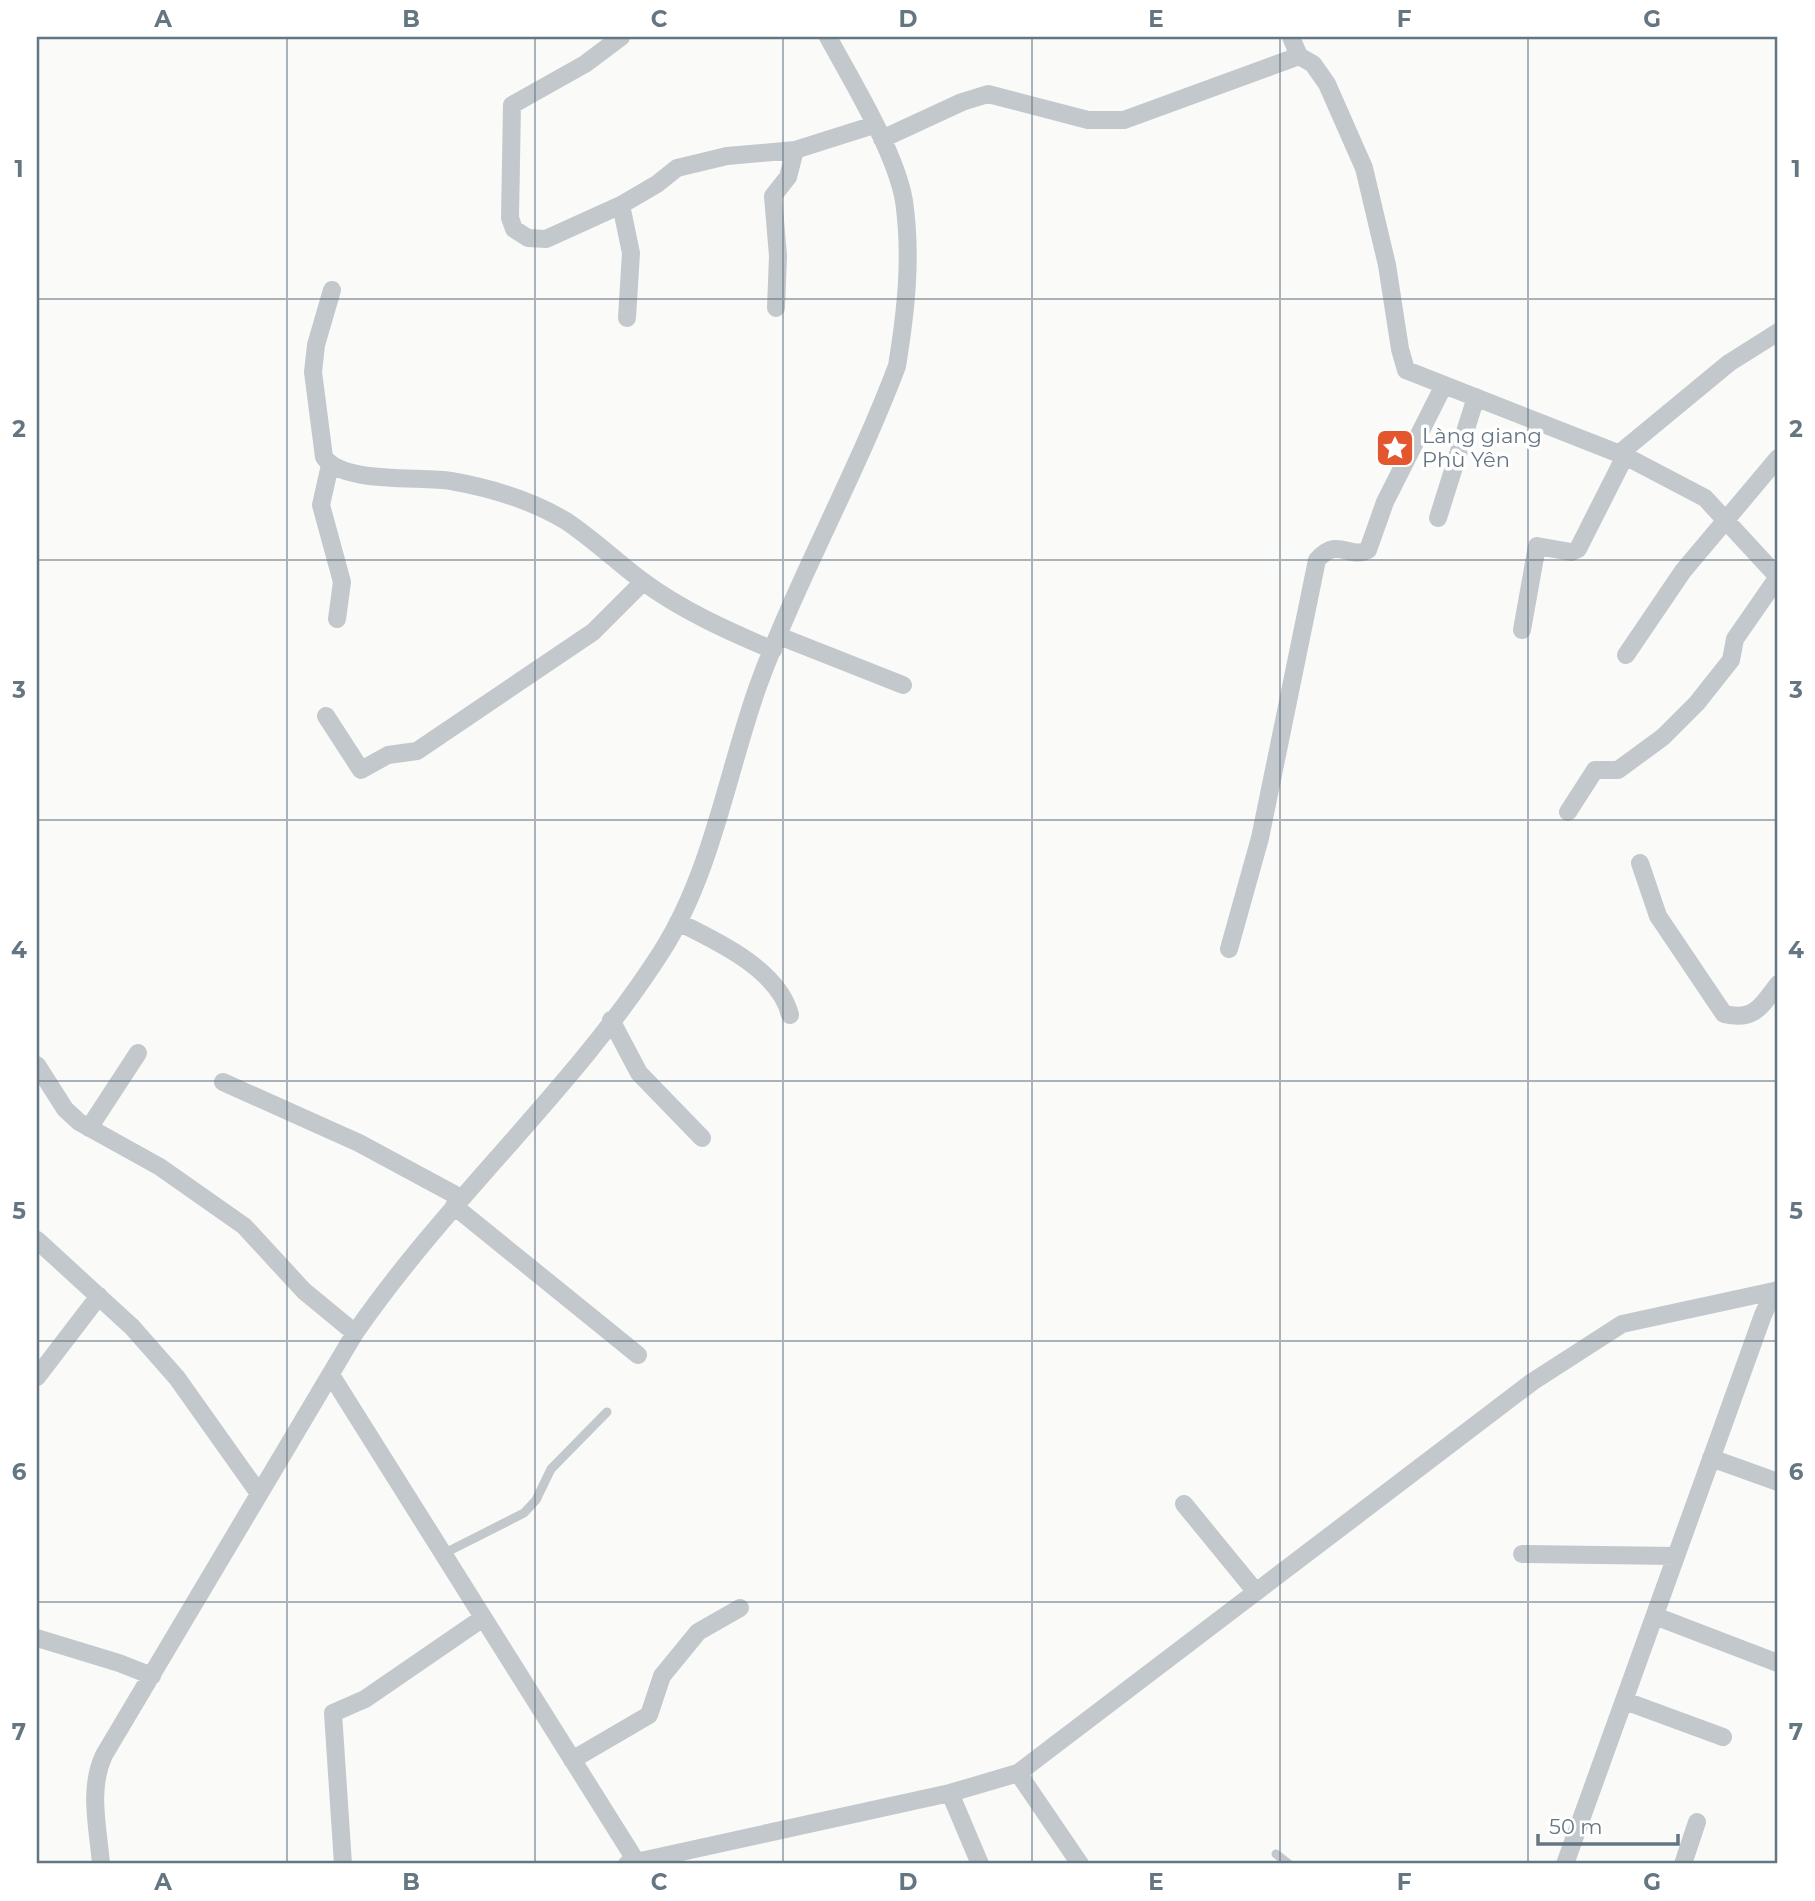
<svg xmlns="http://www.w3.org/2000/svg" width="1815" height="1901" viewBox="0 0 1815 1901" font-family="Montserrat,sans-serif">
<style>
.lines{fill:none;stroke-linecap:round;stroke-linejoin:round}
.lane{stroke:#c3c8cc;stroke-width:9}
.street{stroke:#c3c8cc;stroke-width:18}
.grid{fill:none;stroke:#657683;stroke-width:2;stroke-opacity:0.55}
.labels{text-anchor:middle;stroke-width:7;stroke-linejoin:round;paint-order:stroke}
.poi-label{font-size:21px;fill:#657683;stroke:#fff;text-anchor:start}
.neatline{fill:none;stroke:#657683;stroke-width:2.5}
.grid-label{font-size:23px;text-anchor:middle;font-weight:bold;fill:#657683}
</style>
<rect width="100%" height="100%" fill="#fafaf8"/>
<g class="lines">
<path class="lane" d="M443 1554 524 1513 536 1500 551 1469 607 1412
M1276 1854 1289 1864"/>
<path class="street" d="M621 37 585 64 512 105 510 218 514 229 528 238 546 239 621 205 657 184 677 168 727 156 795 150 874 125
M1291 37 1299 56
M882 139 962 102 988 94 1088 120H1124L1299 56 1313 64 1327 84 1364 168 1387 265 1400 349 1406 370 1625 456 1705 498 1778 577
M621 205 631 253 627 318
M332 290 316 345 313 372 324 457C342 484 420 476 451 481 491 488 531 500 566 521 593 539 616 561 641 580 681 610 728 631 773 650
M776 308 778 256 773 196 788 177 795 150
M1620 453 1729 363 1778 332
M330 465 321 505 342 582 337 619
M1438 518 1476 397
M1522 630 1537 546 1571 552 1578 549 1625 456
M779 636 903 685
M1626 655 1683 571 1778 458
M326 716 361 770 388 755 417 751 593 632 643 582
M1568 812 1595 770H1618L1663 737 1697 703 1731 660 1735 639 1778 577
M1640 863 1658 916 1724 1014C1754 1021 1761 1007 1778 984
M678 922C717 941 779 970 790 1015
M1229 949 1260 838 1317 560C1339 536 1348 560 1368 550L1385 502 1444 385
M611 1020 639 1073 702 1138
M37 1065 65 1109 79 1122 160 1167 244 1226 304 1291 355 1333
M223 1082 359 1143 461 1198
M89 1128 138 1053
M454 1206 638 1355
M37 1240 132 1327 177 1378 258 1492
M331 1375 636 1861
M37 1377 99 1296
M1711 1458 1778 1482
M1184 1504 1256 1592
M1522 1554 1676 1556
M1655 1616 1778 1663
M37 1638 119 1663 152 1676
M1625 1701 1723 1737
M572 1760 649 1715 662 1676 698 1632 740 1608
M1018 1773 1080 1864
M950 1793 980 1864
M101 1864C98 1827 88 1789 104 1755L355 1333C448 1198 574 1089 662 951 712 872 727 773 758 686 798 577 856 475 897 366 906 311 912 257 904 201 896 153 852 81 828 37
M343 1864 333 1713 365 1699 483 1618
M627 1864 950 1793 1018 1773 1532 1382 1622 1324 1774 1291
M1565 1864 1763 1315 1774 1291 1778 1290
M1683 1864 1697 1822"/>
</g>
<path class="grid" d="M287 37V1864M535 37V1864M783 37V1864M1032 37V1864M1280 37V1864M1528 37V1864M37 299H1778M37 560H1778M37 820H1778M37 1081H1778M37 1341H1778M37 1602H1778"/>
<defs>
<g id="sight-square" transform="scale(2.0125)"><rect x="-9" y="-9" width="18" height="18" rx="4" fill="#e4572e" stroke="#fff"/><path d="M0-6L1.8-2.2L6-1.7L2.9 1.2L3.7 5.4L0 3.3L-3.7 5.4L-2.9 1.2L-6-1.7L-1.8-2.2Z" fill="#fff"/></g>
</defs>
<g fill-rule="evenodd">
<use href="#sight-square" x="1395" y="448"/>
</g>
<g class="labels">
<g class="poi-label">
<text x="1422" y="443">Làng giang<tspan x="1422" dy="24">Phù Yên</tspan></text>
</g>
</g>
<rect width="1815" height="1901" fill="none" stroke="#ffffff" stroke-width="77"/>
<path d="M1538 1834v10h140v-10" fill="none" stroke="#657683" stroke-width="3.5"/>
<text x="1549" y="1834" font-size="21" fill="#657683" stroke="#ffffff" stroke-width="5" paint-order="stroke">50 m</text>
<rect x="38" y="38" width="1738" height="1824" class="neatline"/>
<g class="grid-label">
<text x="163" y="27">A</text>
<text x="411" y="27">B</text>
<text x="659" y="27">C</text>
<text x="908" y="27">D</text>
<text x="1156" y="27">E</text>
<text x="1404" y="27">F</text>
<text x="1652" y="27">G</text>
<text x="19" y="177">1</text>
<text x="1796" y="177">1</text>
<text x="19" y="437">2</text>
<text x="1796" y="437">2</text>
<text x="19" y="698">3</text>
<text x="1796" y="698">3</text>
<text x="19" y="958">4</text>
<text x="1796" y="958">4</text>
<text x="19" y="1219">5</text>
<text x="1796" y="1219">5</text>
<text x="19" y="1480">6</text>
<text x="1796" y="1480">6</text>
<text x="19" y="1740">7</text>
<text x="1796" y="1740">7</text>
<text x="163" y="1890">A</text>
<text x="411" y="1890">B</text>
<text x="659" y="1890">C</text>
<text x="908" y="1890">D</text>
<text x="1156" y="1890">E</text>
<text x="1404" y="1890">F</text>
<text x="1652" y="1890">G</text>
</g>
</svg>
